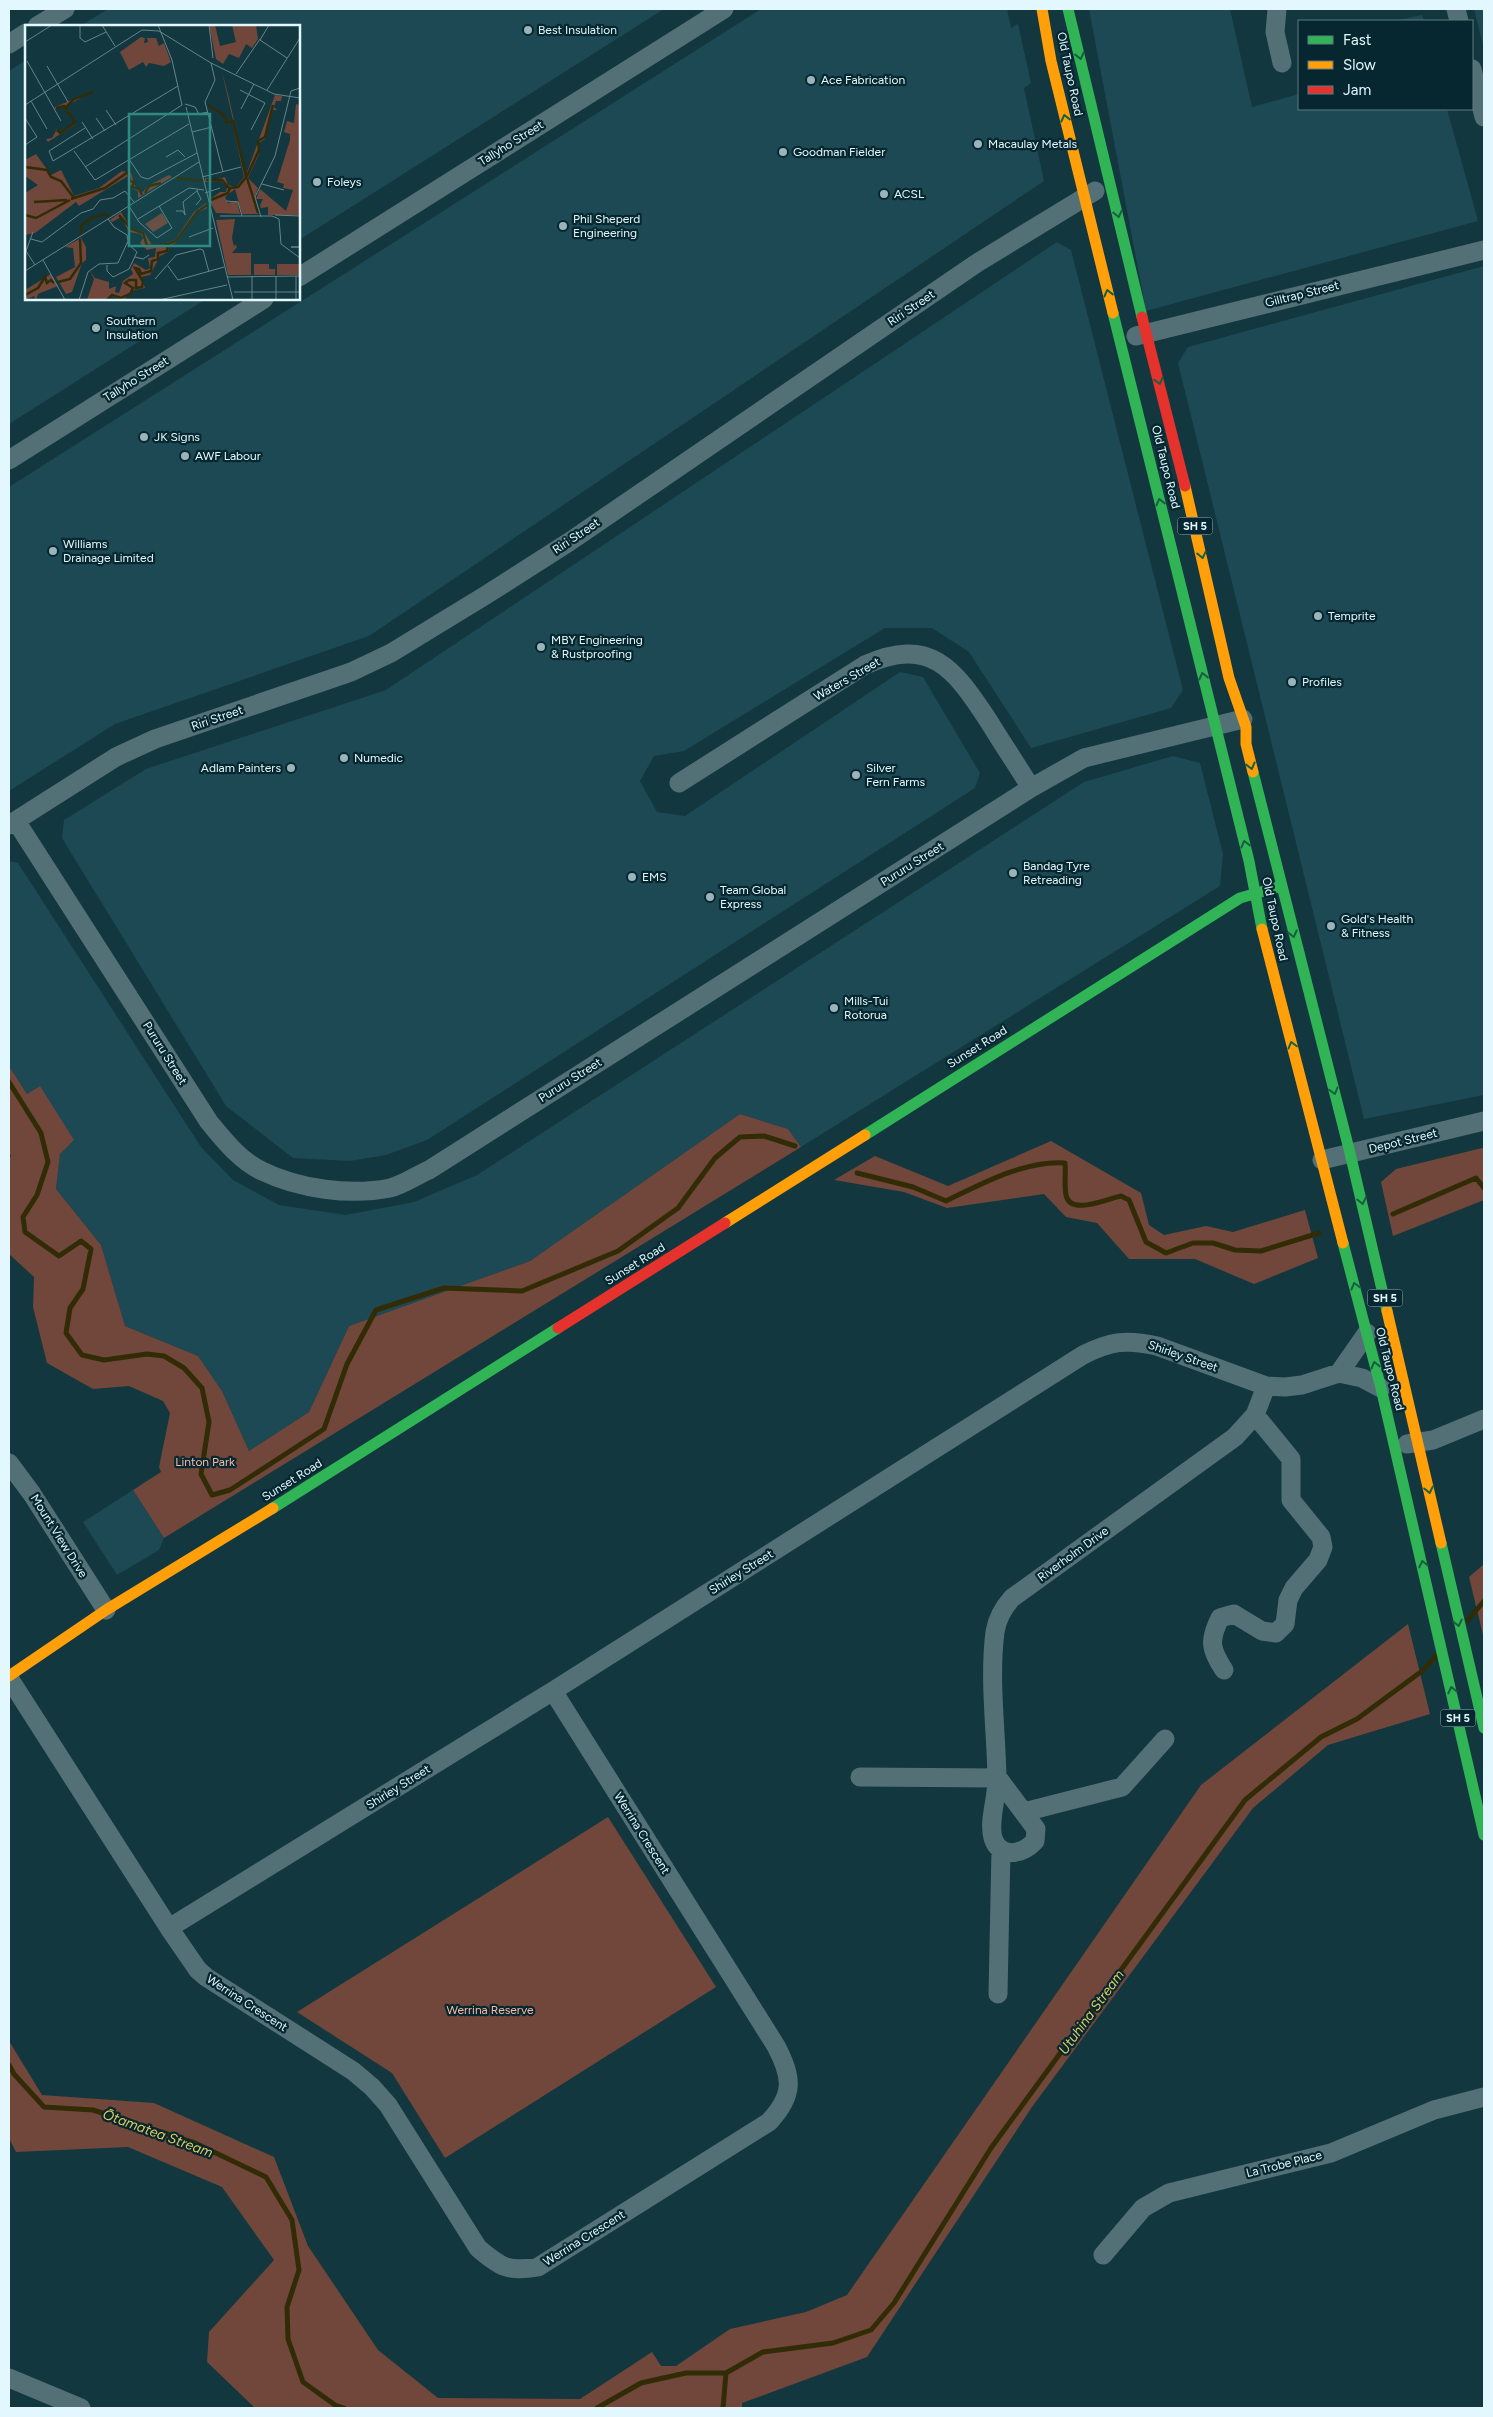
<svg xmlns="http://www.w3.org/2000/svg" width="1493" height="2417" viewBox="0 0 1493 2417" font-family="Figtree,sans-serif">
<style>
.built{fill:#1c4954}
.green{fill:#71473b}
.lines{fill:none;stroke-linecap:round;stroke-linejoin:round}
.stream{stroke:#312c06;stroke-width:5}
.street{stroke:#537076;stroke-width:19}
.fast{stroke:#30b455;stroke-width:11}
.slow{stroke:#ff9f0a;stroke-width:11}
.jam{stroke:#e5322d;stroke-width:11}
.oneway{stroke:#175f3e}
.poi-dot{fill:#9ab4bb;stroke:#06272f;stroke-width:2}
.labels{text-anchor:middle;stroke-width:4.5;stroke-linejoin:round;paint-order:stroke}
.shield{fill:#06272f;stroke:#a1b9c0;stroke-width:1}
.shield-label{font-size:11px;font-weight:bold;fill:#e3f8fe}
.poi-label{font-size:12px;fill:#e3f8fe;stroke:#06272f;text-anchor:start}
.street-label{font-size:12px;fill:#e3f8fe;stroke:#06272f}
.park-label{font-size:12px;fill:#fabaa8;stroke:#06272f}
.water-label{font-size:14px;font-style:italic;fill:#e3ca5e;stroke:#06272f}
.inset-river{fill:none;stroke:#312c06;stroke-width:2.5}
.inset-road{fill:none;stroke:#66848b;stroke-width:1}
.view{fill:#2f8a84;fill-opacity:0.15;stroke:#2f8a84;stroke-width:2.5}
.inset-edge{fill:none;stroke:#e3f8fe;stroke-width:2.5}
</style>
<rect width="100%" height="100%" fill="#12373f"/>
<path class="built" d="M108 9H664L299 240V26H80Z
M761 9H1007L1011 28 1018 24 1031 83 1024 88 1044 181 369 636 115 724 9 791V487Z
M1089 9H1230L1252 107 1299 94V109H1447L1478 221 1146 311Z
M1474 9H1484V49Z
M1422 15 1424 21H1394Z
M26 60V299H206L9 424V71Z
M1057 242 1071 250 1183 690 1171 708 1031 748 969 652 932 628H885L684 751 654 756 640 781 657 812 685 816 900 672 923 677 980 773 975 788 427 1140 386 1155 350 1161 293 1158 226 1106 62 838 64 820 146 769 386 690Z
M1484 266V1095L1364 1119 1178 363 1188 347Z
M1173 756 1200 763 1223 854 1220 886 801 1147 788 1129 740 1114 530 1261 349 1326 309 1412 249 1451 222 1391 198 1356 125 1326 101 1245 56 1189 60 1154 40 1086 27 1094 9 1066V861L18 863 201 1147 233 1180 279 1205 346 1215 414 1202 477 1175 1084 782Z
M133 1490 164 1538 159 1550 117 1575 83 1522Z"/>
<path class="green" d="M9 1066 27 1094 40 1086 74 1140 60 1154 56 1189 101 1245 125 1326 198 1356 222 1391 249 1451 309 1412 349 1326 530 1261 740 1114 788 1129 801 1147 164 1538 133 1490 161 1472 159 1467 170 1413 163 1401 129 1386 93 1389 47 1363 33 1307 34 1277 9 1254V1159L11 1156 9 1151Z
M1051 1141 1141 1193 1149 1225 1164 1235 1206 1226 1233 1232 1305 1210 1318 1258 1254 1284 1195 1259H1129L1097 1223 1066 1217 1044 1194 947 1208 904 1192 834 1180 875 1156 948 1186Z
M1482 1148 1484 1149V1200L1393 1236 1381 1182 1396 1169Z
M1484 1564V1639L1469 1577Z
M1408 1624 1430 1714 1328 1745 1253 1808 1032 2107 867 2357 742 2403V2408H255L207 2362 209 2332 274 2260 222 2187 128 2147 16 2152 9 2138V2041L42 2095 154 2103 274 2157 308 2246 378 2350 438 2398 580 2399 652 2352 661 2366H676L730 2329 806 2312 847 2295 1201 1785Z
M608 1817 716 1987 445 2158 392 2073 297 2012Z"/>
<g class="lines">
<path class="stream" d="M9 1082 41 1133 48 1162 37 1195 23 1217 25 1232 59 1256 81 1241 91 1249 83 1289 70 1308 66 1333 82 1355 104 1360 147 1354 164 1356 184 1368 202 1388 209 1422 201 1474 212 1495 230 1490 324 1429 347 1364 376 1310 444 1288 522 1291 618 1251 678 1208 715 1158 740 1137 764 1136 795 1146
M857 1173 913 1187 946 1201C981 1184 1025 1160 1065 1163 1066 1173 1064 1184 1066 1195 1070 1216 1106 1199 1121 1196L1129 1200 1146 1242 1166 1253 1193 1243H1213L1235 1250 1261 1251 1319 1233
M1393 1214 1476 1178 1484 1188
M1468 1620 1484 1601
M9 2065 14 2074 44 2107 93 2110 195 2143 266 2177 292 2220 299 2270 287 2307 288 2339 303 2382 335 2405 344 2408
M597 2408 641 2383 686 2373H726
M723 2408 726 2373 763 2352 833 2343 871 2330 894 2303 991 2148 1245 1800 1321 1737 1357 1719 1422 1671 1436 1656"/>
<path class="street" d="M1277 9 1275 32 1282 63
M1456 9 1459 21
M37 26 65 9
M9 44 26 33
M1472 69 1484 117
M299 277 724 9
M1136 336 1484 250
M9 460 264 299
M679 783 865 665C930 636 954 668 988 720 1002 743 1017 765 1031 788
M16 821 209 1122C224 1140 240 1161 262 1171 299 1189 350 1196 390 1188 403 1185 417 1175 429 1170L1031 788 1084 758 1243 719
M9 825 116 757 155 739 351 672 391 653 486 595 569 542 977 263 1095 191
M1322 1160 1484 1121
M1339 1373 1367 1333
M1407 1444 1433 1440 1484 1419
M9 1463 32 1494 106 1610
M1224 1670C1210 1649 1209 1640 1220 1618L1234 1614 1262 1631 1276 1633 1285 1624 1288 1600 1294 1588 1318 1560 1323 1547 1321 1537 1291 1500V1459L1255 1415
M9 1678 169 1928 198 1970 206 1977 353 2071 372 2087 388 2105 478 2248C501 2268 509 2272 538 2267L769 2122C794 2095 793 2078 776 2046L553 1691
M860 1777 998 1778 1036 1829 1035 1841C1023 1854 1000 1860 993 1838 988 1821 998 1795 997 1777 996 1729 989 1679 995 1632 997 1619 1003 1608 1012 1598L1235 1437 1255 1415 1266 1386
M1024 1812 1122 1787 1165 1739
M169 1928 553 1691 1083 1355C1111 1341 1127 1339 1157 1346L1266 1386 1285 1387 1302 1385 1339 1373 1362 1378 1381 1388
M998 1994 1001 1849
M1103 2255 1143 2208 1169 2193 1331 2153 1434 2110 1484 2097
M9 2378 81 2408"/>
<path class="fast" d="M1068 9 1142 317
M1113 313 1249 861 1262 929
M1253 772 1350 1153 1387 1311
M865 1135 1240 898 1278 887
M1343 1243 1381 1388 1484 1835
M273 1508 558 1328
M1441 1543 1484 1728"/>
<path class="slow" d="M1042 9 1051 61 1113 313
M1185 486 1229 678 1246 727V744L1253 772
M1262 929 1343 1243
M725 1223 865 1135
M1387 1311 1441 1543
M9 1676 106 1610 273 1508"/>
<path class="jam" d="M1142 317 1185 486
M558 1328 725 1223"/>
</g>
<defs><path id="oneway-chevron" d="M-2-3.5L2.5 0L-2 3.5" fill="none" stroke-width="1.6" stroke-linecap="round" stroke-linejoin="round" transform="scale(1.25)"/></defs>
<g class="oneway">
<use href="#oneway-chevron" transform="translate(1080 56) rotate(76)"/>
<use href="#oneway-chevron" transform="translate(1065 118) rotate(-104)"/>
<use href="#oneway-chevron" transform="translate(1118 214) rotate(77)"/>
<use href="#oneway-chevron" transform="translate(1108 293) rotate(-104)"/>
<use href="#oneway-chevron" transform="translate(1159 381) rotate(75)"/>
<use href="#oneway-chevron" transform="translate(1160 502) rotate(-104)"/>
<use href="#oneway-chevron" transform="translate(1202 555) rotate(78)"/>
<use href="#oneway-chevron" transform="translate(1203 676) rotate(-104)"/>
<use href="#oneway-chevron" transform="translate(1251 766) rotate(76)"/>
<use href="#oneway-chevron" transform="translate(1245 844) rotate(-104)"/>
<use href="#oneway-chevron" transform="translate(1293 934) rotate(76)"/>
<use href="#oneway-chevron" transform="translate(1292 1045) rotate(-105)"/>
<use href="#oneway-chevron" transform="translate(1334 1091) rotate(75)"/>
<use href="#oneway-chevron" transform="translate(1362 1201) rotate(77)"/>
<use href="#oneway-chevron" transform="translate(1355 1286) rotate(-105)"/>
<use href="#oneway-chevron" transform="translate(1375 1365) rotate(-104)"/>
<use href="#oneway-chevron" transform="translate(1429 1490) rotate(78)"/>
<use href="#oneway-chevron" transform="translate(1423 1564) rotate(-103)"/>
<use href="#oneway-chevron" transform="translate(1458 1623) rotate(77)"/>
<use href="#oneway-chevron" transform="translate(1452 1690) rotate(-103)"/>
</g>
<g class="poi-dot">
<circle cx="528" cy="30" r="5"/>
<circle cx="811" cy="80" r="5"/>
<circle cx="978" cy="144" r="5"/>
<circle cx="783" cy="152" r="5"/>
<circle cx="317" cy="182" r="5"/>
<circle cx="884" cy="194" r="5"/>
<circle cx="563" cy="226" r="5"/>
<circle cx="96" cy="328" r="5"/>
<circle cx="144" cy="437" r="5"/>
<circle cx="185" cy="456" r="5"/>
<circle cx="53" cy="551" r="5"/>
<circle cx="1318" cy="616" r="5"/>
<circle cx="541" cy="647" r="5"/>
<circle cx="1292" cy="682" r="5"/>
<circle cx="344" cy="758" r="5"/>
<circle cx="291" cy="768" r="5"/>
<circle cx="856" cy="775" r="5"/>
<circle cx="1013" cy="873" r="5"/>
<circle cx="632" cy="877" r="5"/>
<circle cx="710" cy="897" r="5"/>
<circle cx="1331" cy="926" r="5"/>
<circle cx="834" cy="1008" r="5"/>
</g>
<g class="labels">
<g class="shield">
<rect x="1177.5" y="517.5" width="35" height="17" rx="4"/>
<rect x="1367.5" y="1289.5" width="35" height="17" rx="4"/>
<rect x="1440.5" y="1709.5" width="35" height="17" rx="4"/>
</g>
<g class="shield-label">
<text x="1195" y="530">SH 5</text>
<text x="1385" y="1302">SH 5</text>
<text x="1458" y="1722">SH 5</text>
</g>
<g class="poi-label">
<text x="538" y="34">Best Insulation</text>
<text x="821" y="84">Ace Fabrication</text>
<text x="988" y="148">Macaulay Metals</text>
<text x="793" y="156">Goodman Fielder</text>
<text x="327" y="186">Foleys</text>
<text x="894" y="198">ACSL</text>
<text x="573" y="223">Phil Sheperd<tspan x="573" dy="14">Engineering</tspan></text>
<text x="106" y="325">Southern<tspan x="106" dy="14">Insulation</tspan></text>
<text x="154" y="441">JK Signs</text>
<text x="195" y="460">AWF Labour</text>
<text x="63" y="548">Williams<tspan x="63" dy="14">Drainage Limited</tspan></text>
<text x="1328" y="620">Temprite</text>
<text x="551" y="644">MBY Engineering<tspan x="551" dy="14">&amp; Rustproofing</tspan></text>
<text x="1302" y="686">Profiles</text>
<text x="354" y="762">Numedic</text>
<text x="281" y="772" text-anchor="end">Adlam Painters</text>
<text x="866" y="772">Silver<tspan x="866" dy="14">Fern Farms</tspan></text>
<text x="1023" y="870">Bandag Tyre<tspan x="1023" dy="14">Retreading</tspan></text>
<text x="642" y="881">EMS</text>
<text x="720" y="894">Team Global<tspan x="720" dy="14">Express</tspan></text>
<text x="1341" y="923">Gold's Health<tspan x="1341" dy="14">&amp; Fitness</tspan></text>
<text x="844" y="1005">Mills-Tui<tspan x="844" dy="14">Rotorua</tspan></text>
</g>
<g class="street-label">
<text transform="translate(1070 74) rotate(78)" y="4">Old Taupo Road</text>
<text transform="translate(511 143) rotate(-32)" y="4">Tallyho Street</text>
<text transform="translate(1302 294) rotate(-14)" y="4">Gilltrap Street</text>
<text transform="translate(911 308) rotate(-34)" y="4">Riri Street</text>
<text transform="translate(136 379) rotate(-32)" y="4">Tallyho Street</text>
<text transform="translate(1166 467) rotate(76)" y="4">Old Taupo Road</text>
<text transform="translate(576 536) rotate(-34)" y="4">Riri Street</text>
<text transform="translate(847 679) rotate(-30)" y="4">Waters Street</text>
<text transform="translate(217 718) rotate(-19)" y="4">Riri Street</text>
<text transform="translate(912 864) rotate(-32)" y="4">Pururu Street</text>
<text transform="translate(1275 919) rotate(78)" y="4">Old Taupo Road</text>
<text transform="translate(977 1047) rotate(-32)" y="4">Sunset Road</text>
<text transform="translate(165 1053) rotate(58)" y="4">Pururu Street</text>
<text transform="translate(570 1080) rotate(-32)" y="4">Pururu Street</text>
<text transform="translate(1403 1141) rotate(-14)" y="4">Depot Street</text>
<text transform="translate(635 1264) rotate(-32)" y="4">Sunset Road</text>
<text transform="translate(1183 1356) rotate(19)" y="4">Shirley Street</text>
<text transform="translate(1390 1369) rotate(76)" y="4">Old Taupo Road</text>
<text transform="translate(292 1480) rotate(-32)" y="4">Sunset Road</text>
<text transform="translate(59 1536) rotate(58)" y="4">Mount View Drive</text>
<text transform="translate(1073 1554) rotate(-36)" y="4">Riverholm Drive</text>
<text transform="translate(741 1572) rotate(-32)" y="4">Shirley Street</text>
<text transform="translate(398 1787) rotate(-32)" y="4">Shirley Street</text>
<text transform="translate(642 1833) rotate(58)" y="4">Werrina Crescent</text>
<text transform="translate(247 2003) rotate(33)" y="4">Werrina Crescent</text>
<text transform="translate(1284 2164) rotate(-14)" y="4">La Trobe Place</text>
<text transform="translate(584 2238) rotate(-32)" y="4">Werrina Crescent</text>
</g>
<g class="park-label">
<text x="205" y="1466">Linton Park</text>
<text x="490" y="2014">Werrina Reserve</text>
</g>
<g class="water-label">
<text transform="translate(1091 2012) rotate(-54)" y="5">Utuhina Stream</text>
<text transform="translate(158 2133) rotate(20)" y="5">Ōtamatea Stream</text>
</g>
</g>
<g transform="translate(25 25)">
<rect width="275" height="275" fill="#12373f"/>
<path d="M184 0H190L195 21 211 17 207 0H231L233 14 227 23 221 19 214 33 204 29 198 39 191 34ZM116 12 120 13 119 18 123 17 122 13H131L134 21 139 18 146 37 139 41 124 38 121 42 118 37 104 45 95 27ZM196 43 204 73 221 150 250 70 257 71 256 76H251L249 82 252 85H248L240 114 234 118V129L223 153 233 163 229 173 233 189H217L210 164 200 172 203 178 212 176 215 189 191 188 184 175 195 167H201L202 162 196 156 180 157V153L190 155 200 152 203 160 211 162 219 152 207 96 200 97 199 90 182 79 199 90 201 96 208 95ZM68 66 43 80 41 82 51 99 23 117 21 114 27 113 32 104 34 107 49 98 38 81 30 84V82ZM271 79 275 80V190H243V182L236 183 235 180 238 174H231L235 164 261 186 268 165 258 163 259 159 252 157 265 115V109L259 107 262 96 269 98ZM11 129 26 150 36 145 49 171 74 163 97 146 106 148 110 161 117 168 123 161 144 150 147 152 113 173V166L106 163 103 151 54 181 51 177 10 208 0 210V168L13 160 0 151V135ZM181 178 182 183 172 188 151 218 144 221 143 227 135 231 125 250 116 252 120 263 109 265 98 275 85 271 84 275H62L69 254 65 246 70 253 84 257V264L91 261 90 267 94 268 98 256 108 249 106 244 109 238 121 245 125 243 123 233 130 232 131 223 122 225 115 218 118 213 116 209 104 207 96 192 87 197 85 195 96 187 106 204 119 207 127 220H135L150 215 169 187ZM137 188 143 198 128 207 120 199ZM210 194 207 213 209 222 210 219 212 222 207 228H226V250H203L191 195ZM56 213 61 222V235L57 238 47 267 41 269 31 252 50 242 48 223 40 222ZM229 239H244V244H250V250H229ZM252 239H275V250H252ZM26 249 33 261 13 269 11 275 9 271 0 275V265Z" fill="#71473b"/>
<path class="inset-river" d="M183 80 199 90 201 97 208 96 221 152M41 82 49 74 68 67M31 83 39 81 50 98 35 108 32 105M0 142 22 145 26 152 36 156 49 173M151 153 176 156M222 153 233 188M181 155H197L204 163M120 168 124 161 136 158M46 174 80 163 103 147 105 156 109 157 107 162 114 164 117 170M186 175 203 168 205 163 213 162 222 151 234 125 233 116 240 112 248 80M9 177 42 175M0 190 11 193 45 175M94 190 106 204 118 208 122 221 143 219M57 208 56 201 66 193 79 189 84 191M33 257 45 254 56 238 55 214M0 270 13 263 20 252 22 258 26 255 29 258M82 275 87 270 96 273 105 269 108 263 100 258 104 255H111V263L117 262 118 257 110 243 114 244 116 249 126 246 127 236 133 234V228L142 226 143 219 151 216 172 187 182 180"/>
<path class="inset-road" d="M55 0V13L60 17 81 7M77 0 90 21M133 0 147 35 157 80M184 0 188 33M235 15 262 33M235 15 244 0M0 17 27 0M2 36 36 96M22 41 43 77M211 49 235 14M215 65 240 78 226 105M242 65 275 13M6 76 22 104M180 77 198 147M180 77 190 55 186 38M160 79 170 82 174 89 183 87M0 80 117 5 134 6 186 38 249 69 275 73M161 82 208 275M216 84 229 59M81 85 91 100M0 93 12 112 0 120M71 93 80 106M57 97 68 114M60 103 24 126 28 136 153 61M167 107 187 102M49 126 70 155 164 99M141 132 153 125 160 132M104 134 116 152 123 154 172 128M60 142 157 80M177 152 216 142M237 159 259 165M180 168 195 163M201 176 213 177 217 191M171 180 176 174 172 166M104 181 114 197 132 213 147 203 134 181M151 186H158L160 190 158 177 173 165M250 190 275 191M195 191H247L254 194M236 192 230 172 250 131 266 66 275 63M113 194 164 163 179 165M254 194 256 219 275 233M8 207 1 226 10 240M164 212 188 203M6 214 17 217 56 188 68 184 75 175 88 173 100 166 109 177M274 222H266H275M110 232 118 234 124 230M18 235 40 275M82 240V246L88 252 104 244 112 227 102 218M143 241 153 255 199 242M0 246 174 137M202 252 275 251M130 254 151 230 175 224 178 225 184 247M209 267H275M54 275 63 247 74 239 93 238 103 216 102 210 89 202 83 194M134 275 202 260M227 275V251M251 275V251M271 275V251"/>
<path class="view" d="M104 89H185V221H104Z"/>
<rect width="275" height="275" class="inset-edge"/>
</g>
<rect width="1493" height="2417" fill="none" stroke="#e3f8fe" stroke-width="20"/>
<rect x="1298" y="20" width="175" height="90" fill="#06272f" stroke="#5e7b82"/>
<rect x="1308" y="36" width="25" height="8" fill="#30b455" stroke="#5e7b82"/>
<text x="1343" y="45" font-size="15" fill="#e3f8fe">Fast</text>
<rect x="1308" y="61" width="25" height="8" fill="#ff9f0a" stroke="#5e7b82"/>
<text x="1343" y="70" font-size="15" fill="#e3f8fe">Slow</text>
<rect x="1308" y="86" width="25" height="8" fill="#e5322d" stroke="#5e7b82"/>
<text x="1343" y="95" font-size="15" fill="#e3f8fe">Jam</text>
</svg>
